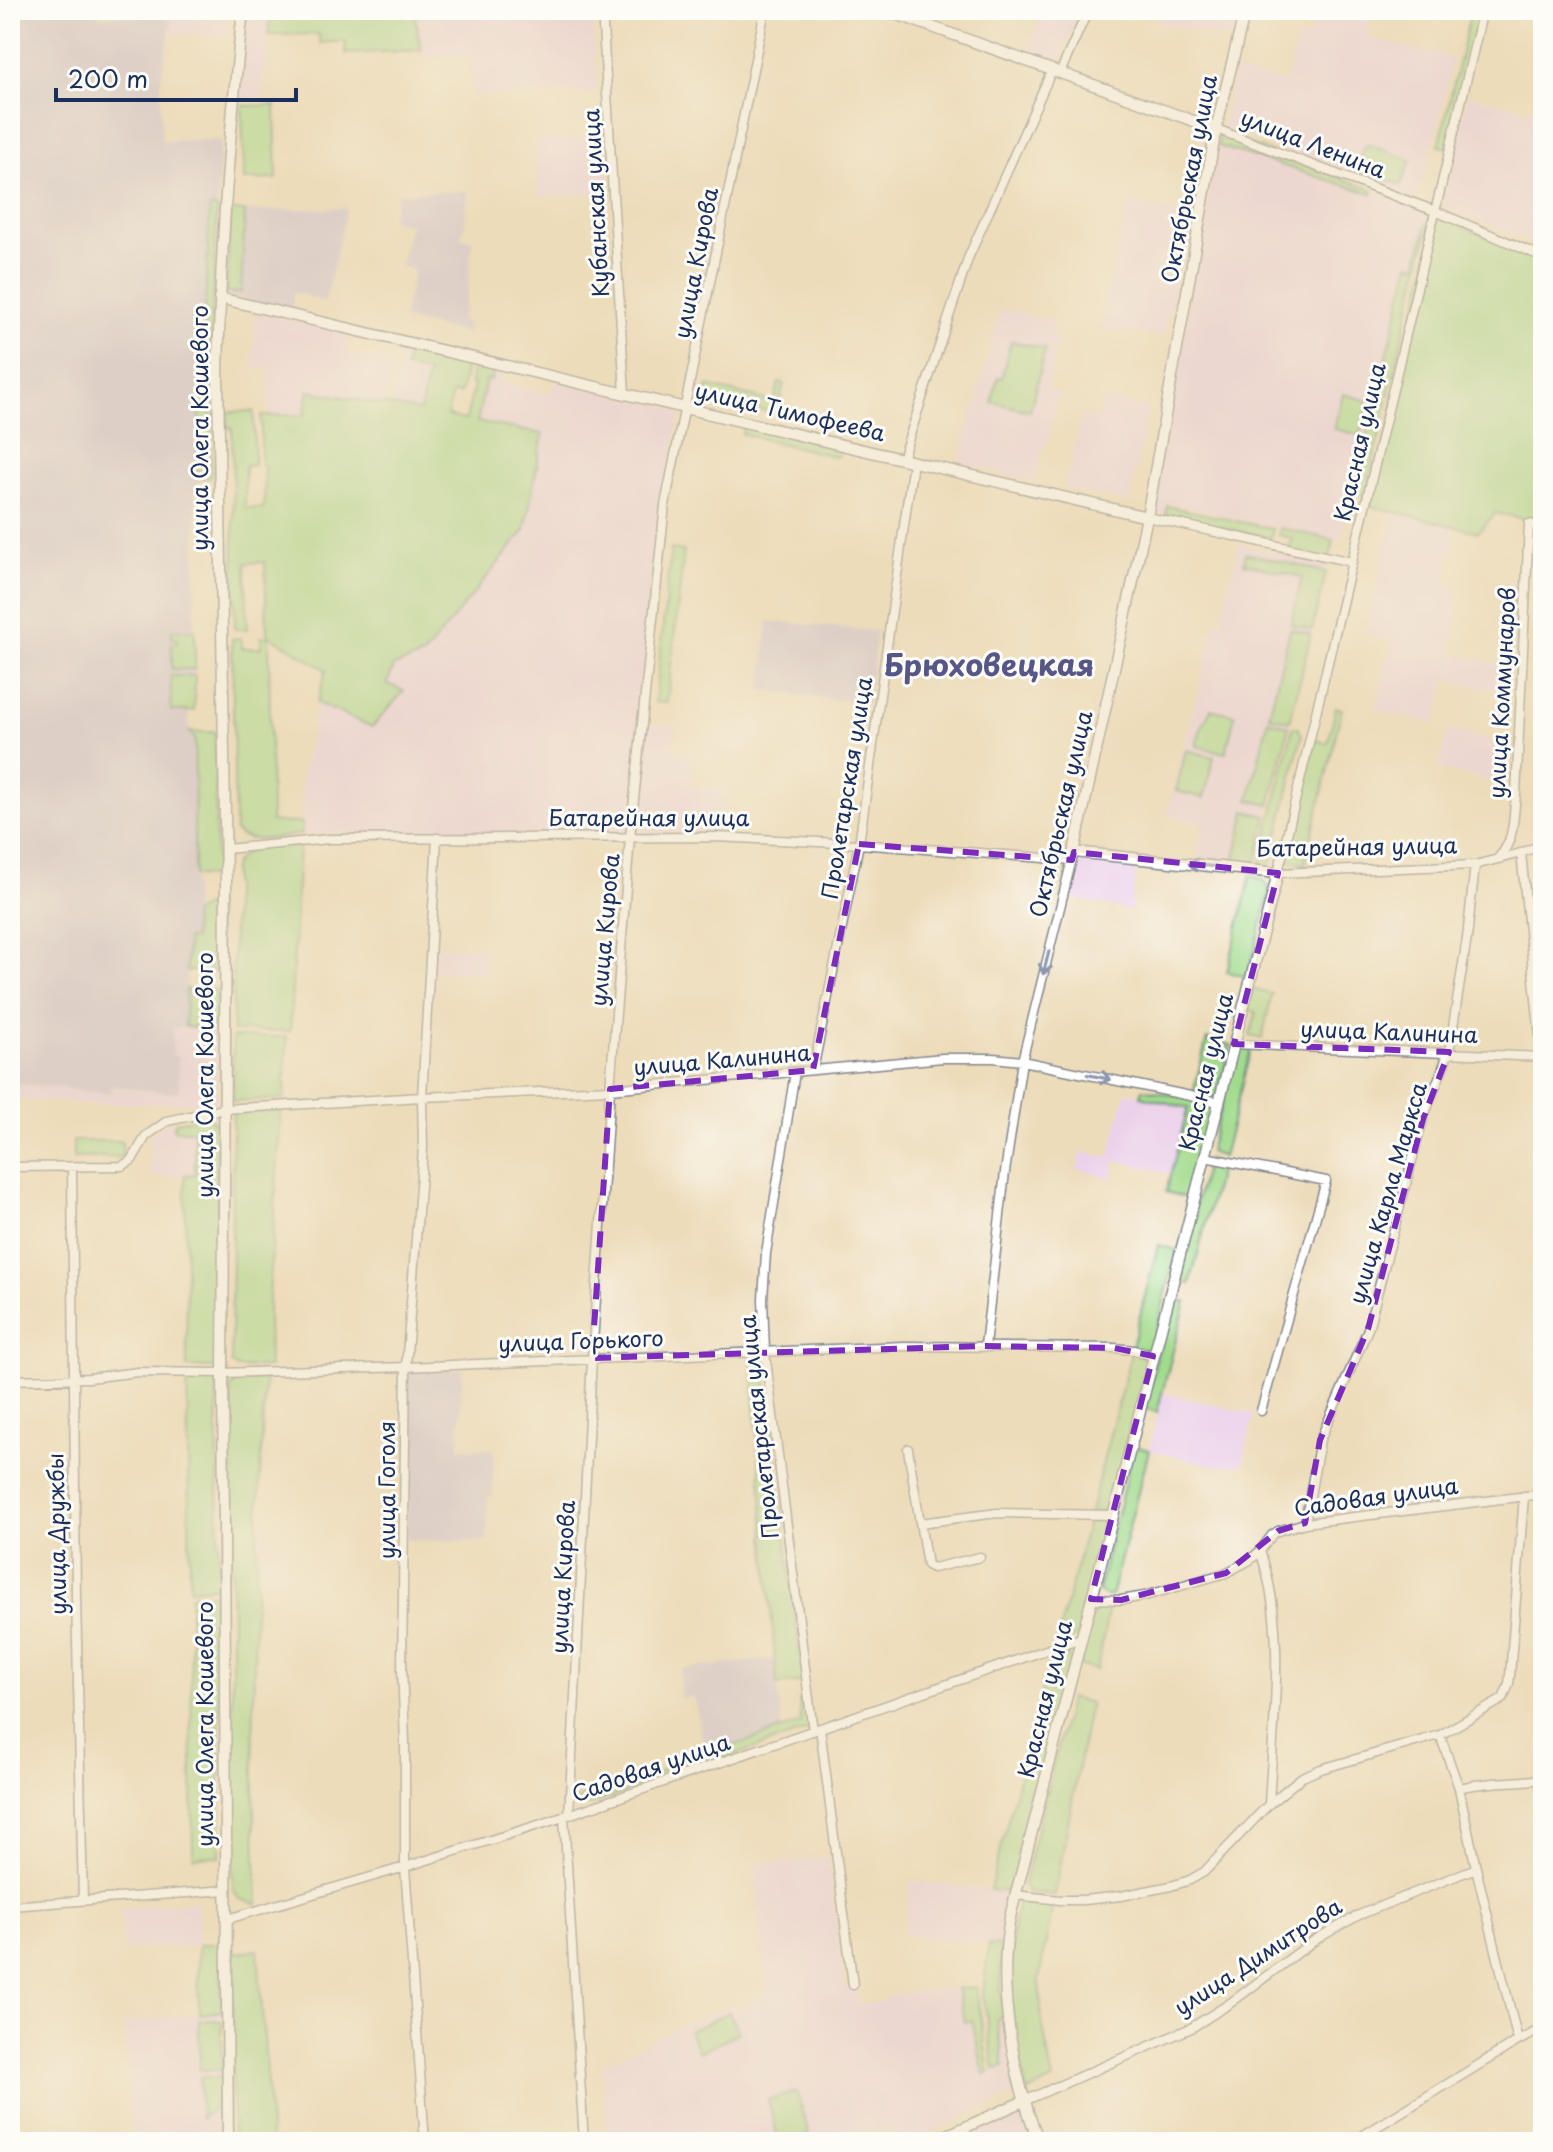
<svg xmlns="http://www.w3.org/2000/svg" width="1553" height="2152" viewBox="0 0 1553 2152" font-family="'Playpen Sans',sans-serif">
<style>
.built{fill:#ecd1ea}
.industrial{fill:#cbbfd5}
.green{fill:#a2db8d;stroke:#5e8576;stroke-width:2}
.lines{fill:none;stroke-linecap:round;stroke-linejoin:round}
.minor-casing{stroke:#84868c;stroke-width:11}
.tertiary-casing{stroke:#84868c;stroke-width:13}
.minor{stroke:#fff;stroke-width:8}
.tertiary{stroke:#fff;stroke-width:10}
.oneway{stroke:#8d97ae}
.marked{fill:none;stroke:#7b2cbf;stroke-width:6;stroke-dasharray:16 10;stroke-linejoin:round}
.labels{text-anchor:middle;stroke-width:6;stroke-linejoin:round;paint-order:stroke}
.street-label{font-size:22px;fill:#1b2f5e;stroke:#fdfcf7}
.district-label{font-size:30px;font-weight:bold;fill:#565688;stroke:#fdfcf7}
</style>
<rect width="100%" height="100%" fill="#fdfcf7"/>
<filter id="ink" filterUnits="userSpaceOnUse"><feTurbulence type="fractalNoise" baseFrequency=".0125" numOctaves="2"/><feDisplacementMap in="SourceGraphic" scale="16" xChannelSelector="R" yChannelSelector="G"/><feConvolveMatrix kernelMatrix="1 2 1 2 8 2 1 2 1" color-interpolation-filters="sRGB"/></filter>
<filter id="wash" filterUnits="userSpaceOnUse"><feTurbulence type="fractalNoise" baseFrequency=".006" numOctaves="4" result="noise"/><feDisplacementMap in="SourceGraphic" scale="32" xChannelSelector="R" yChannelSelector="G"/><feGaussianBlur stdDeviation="1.8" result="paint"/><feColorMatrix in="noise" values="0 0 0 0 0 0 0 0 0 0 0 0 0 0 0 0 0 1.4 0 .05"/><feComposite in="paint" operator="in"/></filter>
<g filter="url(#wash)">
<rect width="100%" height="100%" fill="#eddcba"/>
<path class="built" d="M173 10H231L228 37 170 33Z
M248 10H271L261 98H238Z
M414 10H593L597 92 473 95 470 55 423 57Z
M1043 10H1081L1060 60 1029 49Z
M1158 10H1240L1233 40 1156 22Z
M1316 10H1340L1371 17 1367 38 1453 58 1428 166 1416 199 1222 127 1235 70 1286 84 1298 37 1310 36Z
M1468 95 1543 113V247L1442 205Z
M1220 133 1433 213 1430 223H1427L1417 265 1410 264 1340 542 1168 503 1166 515 1153 512Z
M606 137 609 192 539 196 536 140Z
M1129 203 1188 216 1164 335 1103 331 1104 308Z
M1001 309 1052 320V332L1058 342 1047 389 1059 393 1047 445 1044 444 1035 481 960 463 972 414 981 397 977 395Z
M256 311 351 333 347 354 392 363 384 405 309 391 304 415 269 416V369L252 368Z
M403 346 409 347 428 372 420 412 391 406Z
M494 367 503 369 501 383 551 394 554 381 681 411 662 498 628 833 302 834 301 782 317 703 372 727 404 691 387 684 394 666 424 656 486 379Z
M1104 399 1149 409 1129 503 1064 488 1082 415 1099 419Z
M1394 512 1456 527 1444 585H1455L1457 617 1452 653 1509 666 1508 694 1446 679 1435 724 1376 710 1386 670 1383 669 1385 663H1388L1393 642 1365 635Z
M1239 544 1328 565 1256 865 1196 858 1204 824 1167 815 1216 621 1221 622Z
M646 723 676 726 673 753 694 755 691 789 723 788 724 833H635Z
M1448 730 1509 745 1499 784 1438 768Z
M1076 857 1137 864 1131 911 1067 897Z
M433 946 486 949 484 974 432 971Z
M217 1027V1103L102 1104 15 1100 16 1090 10 1089V1083L110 1094 111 1086 169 1093 178 1056H173L172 1028Z
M1126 1092 1188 1108 1171 1174 1116 1160 1111 1178 1077 1169 1082 1152 1109 1158Z
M175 1122V1130H194L195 1175 151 1176 150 1134 167 1124Z
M1162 1393 1254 1414 1242 1465 1217 1466 1149 1450Z
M828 1858 844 1985H856L858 2004 878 2002 894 1995 957 1989 965 2022 972 2020 984 2074 995 2072 994 2069 1004 2067 997 2018 1004 2017 1018 2093 908 2142H608L602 2062 621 2057 684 2023 733 2005 736 2011 768 1994 755 1865Z
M910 1881 1008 1892 1001 1946 904 1935Z
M198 1903V1945L124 1950 121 1908Z
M222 2011 223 2142H133L124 2023Z
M1021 2106 1035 2142H1006L1005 2140 1000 2142H979L972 2128Z"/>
<path class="industrial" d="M10 10H98L99 17 173 10 161 81 162 141 221 140 217 208H210L196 512 194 711 189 712V732L195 738 193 939H187L185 1027 172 1028 173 1056H178L179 1091 169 1093 112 1086 110 1094 10 1083Z
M468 191 464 232H461V238L473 240 468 290 461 321 469 323 467 333 403 319 414 270 400 266 410 224 391 219 398 193Z
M347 208 325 302 293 292V311L226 296V293L241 292 245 211Z
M768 621 877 631 868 704 762 690Z
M462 1369 459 1448 494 1449 493 1496H488L487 1542 406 1540 408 1371Z
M775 1659 782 1730 706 1755 693 1696 680 1699 681 1669Z"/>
<path class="green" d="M271 10H414L421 50 346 54 345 41 320 43 319 34 268 35Z
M1471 10H1480L1448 148 1439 146Z
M275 105 277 179 244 180 242 106Z
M1220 133 1373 190V194L1218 146Z
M1366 144 1411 160 1401 185 1357 169Z
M210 208H217L212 304 211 477 197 479Z
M231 211H245L241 292 226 293Z
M1438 216 1543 261V523L1496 513 1478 532 1370 506Z
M1427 222 1430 223 1389 395 1378 392 1410 263 1417 265Z
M1011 341 1045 349 1030 411 992 402 998 377 1002 378Z
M409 347 467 361 460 394 452 393 447 416 466 420 474 385 470 383 474 363 494 367 491 381 486 380 477 422 543 434 525 530 423 656 394 666 387 684 404 691 372 727 317 703 326 670 272 637H269L271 822 302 823V834C282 836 248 847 235 831L232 639 241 638 242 648H261V637H268L269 634H267L265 562 246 563 247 629H235L232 428 227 427V412L254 411V465L245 466V508H264L265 466H261V416L304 415 309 391 420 411 428 373 405 368Z
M779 382 784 383 777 414 705 396 708 386 774 402Z
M1343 394 1369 401 1360 435 1334 429Z
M1377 397 1388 400 1365 496 1352 493Z
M744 425 840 448 838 457 742 434Z
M1167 506 1273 529 1271 538 1166 515Z
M1280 528 1334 540 1328 565 1288 555 1292 538 1279 535Z
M671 549 684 551 667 703 655 702Z
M1246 553 1326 572 1312 630 1291 625 1302 577 1244 563Z
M1290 629 1311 634 1290 721 1269 716Z
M172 630H195V669H172V644L177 643V639L172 638Z
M171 676H195L194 711H171Z
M1336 707 1342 709 1305 865 1290 861 1288 856 1315 740 1328 743Z
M1211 709 1235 715 1226 753 1196 746 1200 731Z
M1268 720 1289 726 1270 805 1249 800Z
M1293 727 1298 728 1302 735 1271 864 1260 866Z
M189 732H215L216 877 194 876 195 738Z
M1186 750 1214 757 1204 798 1176 791Z
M1246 811 1267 816 1256 865 1234 862Z
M299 845 290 1031H233V868C241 843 277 847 299 845Z
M1251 875 1265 881 1270 890 1248 977 1227 972Z
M216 900 217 971H186L187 939H193L194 913Z
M186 989 217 990V1027H185Z
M1252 989 1272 994 1262 1039 1250 1036 1256 1012 1247 1010Z
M233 1037H287L284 1099 233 1101Z
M1207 1039 1231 1045 1217 1096 1214 1098 1193 1093Z
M1239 1048 1251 1049 1223 1157 1209 1152 1236 1050Z
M1143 1089 1215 1104 1208 1134 1202 1136 1186 1197 1166 1192 1188 1108 1141 1096Z
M281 1110 268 1313 269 1367 237 1368 231 1363 233 1112Z
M204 1117 211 1119 217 1125V1368L187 1367 185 1175 195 1174 194 1130H174L175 1122Z
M73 1141H122L123 1157 73 1158Z
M1207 1160 1214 1162 1220 1167 1190 1284 1176 1281Z
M1158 1245 1177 1250 1151 1351 1132 1347Z
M1172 1298 1186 1302 1157 1412 1144 1408Z
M1131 1353 1142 1356 1148 1361 1110 1512H1090Z
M751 1357H763L804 1682 777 1685Z
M187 1378 217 1379 219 1586 190 1589Z
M265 1379C255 1554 249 1729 258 1904L239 1899 233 1890 231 1387C239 1377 253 1380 265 1379Z
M1134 1446 1149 1450 1111 1596H1105L1098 1591Z
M1089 1518H1104L1108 1520 1078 1636 1056 1644Z
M219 1593 220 1856 193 1857 190 1595Z
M1102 1606 1109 1607 1097 1670 1079 1665 1093 1612Z
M1063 1654 1069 1657 1071 1661 1012 1889 1008 1892 990 1890 1051 1655Z
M1070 1698 1090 1703 1055 1895 1028 1892 1023 1885Z
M806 1699 811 1729 580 1808 576 1799 801 1723 799 1700Z
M1024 1900 1053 1904 1039 1979 1042 2022 1053 2081 1027 2092C1018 2050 1007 2006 1010 1963 1011 1942 1014 1922 1018 1902Z
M221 1943 222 2011 199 2014 198 1945Z
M989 1945 1001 1946V1988L1004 2017 997 2019 1004 2067 994 2069 983 1993Z
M258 1950 271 2142H233L232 1953Z
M976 1987 989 2073 984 2074 972 2021 965 2022 957 1989Z
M729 2012 739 2032 699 2052 689 2031Z
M199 2020H216L222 2022V2070H200Z
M200 2077H222V2103L201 2118Z
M797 2092 809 2135 779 2142 768 2100Z"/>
</g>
<g filter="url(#ink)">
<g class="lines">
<g class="minor-casing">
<path id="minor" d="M602 10 625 394
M1483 10 1278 873 1475 865 1521 853 1543 844
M1060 73 1088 10
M1216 129 1435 211 1543 257
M902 459 969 256 1052 70
M1147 517 1352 562
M226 849 329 839 716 837 859 844 1072 860
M1521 853 1542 1057
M1499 857C1515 840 1513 817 1516 795L1529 524 1543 527
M1234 1044 1543 1057
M813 1070 859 844 913 462
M795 1072 766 1253 763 1299 765 1352 813 1731
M1205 1157 1326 1181 1261 1411
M10 1167 122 1166 132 1160 146 1136 167 1121 224 1109 422 1097 610 1089 943 1058H993L1022 1061 1219 1102
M72 1167 76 1597 83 1900
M1543 1299 1537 1339 1543 1363
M985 1346 1005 1172 1022 1061 1073 855
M10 1380 89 1378 138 1372 223 1373 406 1367 904 1346 1114 1348 1134 1350 1153 1356
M908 1449 927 1565 933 1568 980 1557
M920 1523 997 1513 1113 1515
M1305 1523 1320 1440 1368 1329 1423 1119 1449 1052 1467 938 1475 865
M1260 1551C1287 1625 1273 1725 1269 1804
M1091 1599 1121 1600 1145 1596 1226 1573 1250 1560 1260 1551 1272 1535 1278 1531 1305 1523 1543 1494
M820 1728 853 1985
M1440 1735 1459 1788 1476 1868 1518 2041
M1459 1788C1486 1781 1515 1783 1543 1779
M569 1815 592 1358 610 1089 630 837 665 505 765 10
M564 1816 584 2142
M1015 1895 1060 1900H1084L1121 1896 1171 1886 1190 1880 1204 1872 1269 1804 1302 1777 1321 1769 1440 1735 1503 1699 1509 1684 1510 1675 1524 1496
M10 1906 227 1890
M228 1919 405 1867 551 1821 1081 1638
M1024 2101 1191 2028 1229 2004 1315 1940 1359 1915 1476 1868
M425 2142 405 1867V1742L402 1668 406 1367 423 1148 422 1097 437 838
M1352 2142 1518 2041 1543 2028"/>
</g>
<g class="tertiary-casing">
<path id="tertiary" d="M885 10 1216 129
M219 298 1147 517
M228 2142 223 1373 226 880 218 377C220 254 229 132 243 10
M932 2142 1024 2101
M1039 2142C1012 2075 997 1989 1010 1917L1278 873 1074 852 1147 517 1216 129 1245 10"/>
</g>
<use href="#minor" class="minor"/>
<use href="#tertiary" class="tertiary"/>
</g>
<defs><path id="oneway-shaft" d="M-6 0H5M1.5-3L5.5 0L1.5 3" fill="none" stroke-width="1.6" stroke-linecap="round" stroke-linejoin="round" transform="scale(2)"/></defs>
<g class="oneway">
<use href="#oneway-shaft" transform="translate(1200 865) rotate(-174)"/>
<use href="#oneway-shaft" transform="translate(1046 963) rotate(104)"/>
<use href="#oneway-shaft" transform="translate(1099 1077) rotate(12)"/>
</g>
</g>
<path d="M0 0H1553V2152H0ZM859 844 1072 860 1074 852 1278 873 1234 1044 1449 1052 1423 1119 1368 1329 1320 1440 1305 1523 1278 1531 1226 1573 1121 1600 1091 1599 1153 1356 1114 1348 985 1346 592 1358 610 1089 813 1070Z" fill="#eddcba" fill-opacity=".55" fill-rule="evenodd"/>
<path class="marked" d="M859 844 1072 860 1074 852 1278 873 1234 1044 1449 1052 1423 1119 1368 1329 1320 1440 1305 1523 1278 1531 1226 1573 1121 1600 1091 1599 1153 1356 1114 1348 985 1346 592 1358 610 1089 813 1070Z"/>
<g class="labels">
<g class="street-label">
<text transform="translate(1313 144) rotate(21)" y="8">улица Ленина</text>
<text transform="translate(1189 179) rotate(-79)" y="8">Октябрьская улица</text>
<text transform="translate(596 203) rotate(-93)" y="8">Кубанская улица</text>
<text transform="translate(696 263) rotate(-79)" y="8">улица Кирова</text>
<text transform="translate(790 412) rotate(13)" y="8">улица Тимофеева</text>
<text transform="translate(200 428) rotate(-90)" y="8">улица Олега Кошевого</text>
<text transform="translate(1360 442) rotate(-77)" y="8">Красная улица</text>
<text transform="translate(1502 693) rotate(-87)" y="8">улица Коммунаров</text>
<text transform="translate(847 788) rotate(-81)" y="8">Пролетарская улица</text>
<text transform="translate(1061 814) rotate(-77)" y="8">Октябрьская улица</text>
<text x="649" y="826">Батарейная улица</text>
<text transform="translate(1357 847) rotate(-1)" y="8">Батарейная улица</text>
<text transform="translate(605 930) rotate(-85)" y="8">улица Кирова</text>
<text transform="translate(1389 1032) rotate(2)" y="8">улица Калинина</text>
<text transform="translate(722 1060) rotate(-5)" y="8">улица Калинина</text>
<text transform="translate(1206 1072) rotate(-76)" y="8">Красная улица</text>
<text transform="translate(205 1075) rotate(-90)" y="8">улица Олега Кошевого</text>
<text transform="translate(1388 1193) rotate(-74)" y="8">улица Карла Маркса</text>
<text transform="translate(581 1341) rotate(-2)" y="8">улица Горького</text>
<text transform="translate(759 1427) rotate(-96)" y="8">Пролетарская улица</text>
<text transform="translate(387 1490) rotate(-90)" y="8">улица Гоголя</text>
<text transform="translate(1376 1497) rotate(-8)" y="8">Садовая улица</text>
<text transform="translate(57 1534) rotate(-91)" y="8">улица Дружбы</text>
<text transform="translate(563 1577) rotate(-87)" y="8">улица Кирова</text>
<text transform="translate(1045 1699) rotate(-76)" y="8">Красная улица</text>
<text transform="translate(205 1724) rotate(-90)" y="8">улица Олега Кошевого</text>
<text transform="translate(651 1768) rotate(-19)" y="8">Садовая улица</text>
<text transform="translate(1258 1957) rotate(-33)" y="8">улица Димитрова</text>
</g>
<g class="district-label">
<text x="989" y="676">Брюховецкая</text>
</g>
</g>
<rect width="1553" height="2152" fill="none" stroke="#fdfcf7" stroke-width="40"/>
<path d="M56 88v12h240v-12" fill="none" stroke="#1b2f5e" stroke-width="4"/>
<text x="68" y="88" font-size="24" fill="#1b2f5e" stroke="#fdfcf7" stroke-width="6" paint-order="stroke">200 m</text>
</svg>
